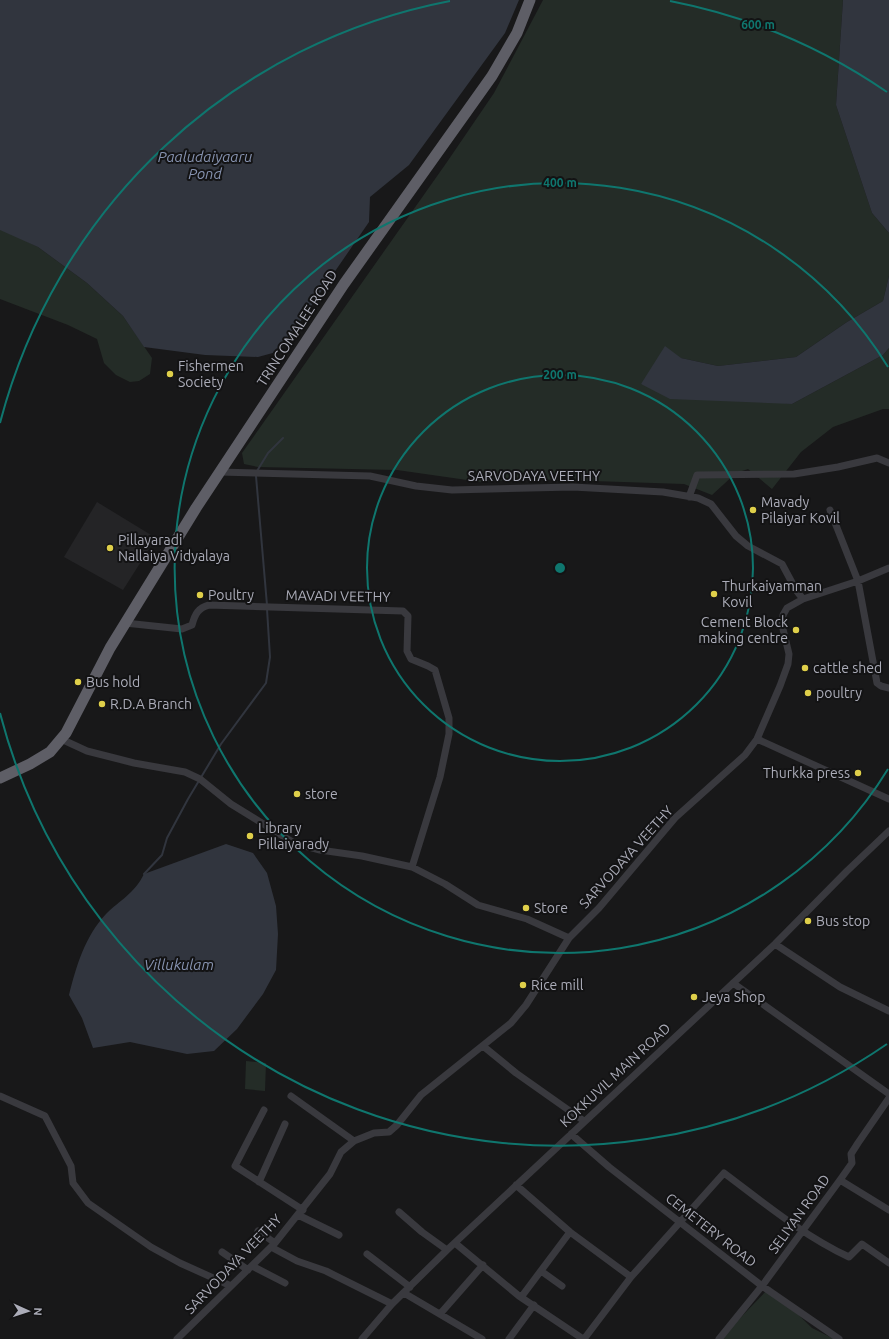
<svg xmlns="http://www.w3.org/2000/svg" width="889" height="1339" viewBox="0 0 889 1339" font-family="Ubuntu,sans-serif">
<style>
.built{fill:#242426}
.green{fill:#242c27}
.water{fill:#31353e}
.lines{fill:none;stroke-linecap:round;stroke-linejoin:round}
.stream{stroke:#31353e;stroke-width:2}
.minor{stroke:#39393e;stroke-width:7}
.trunk{stroke:#5e5e66;stroke-width:11}
.ring{fill:none;stroke:#0f766e;stroke-width:2}
.poi-dot{fill:#dfcf4a;stroke:#131314;stroke-width:1.5}
.labels{text-anchor:middle;stroke-width:4;stroke-linejoin:round;paint-order:stroke}
.street-label{font-size:14px;fill:#abacb8;stroke:#131314}
.poi-label{font-size:14px;fill:#abacb8;stroke:#131314;text-anchor:start}
.water-label{font-size:15px;font-style:italic;fill:#8692af;stroke:#131314}
.centre{fill:#0f766e;stroke:#131314;stroke-width:2}
.ring-label{font-size:12px;text-anchor:middle;font-weight:bold;fill:#0f766e;stroke:#131314;stroke-width:4;stroke-linejoin:round;paint-order:stroke}
</style>
<rect width="100%" height="100%" fill="#181819"/>
<path class="built" d="M97 502 156 538 123 590 64 557Z"/>
<path class="green" d="M543 0H843L836 105 872 213 889 233V276L883 301 847 322 796 357 718 366 681 358 641 384 792 404 883 355 889 348V409H883L833 427 801 452 772 489 748 469 736 473 712 495 684 484 532 479 481 482 397 470 258 467 244 464 242 453 447 162 494 93Z
M0 228 38 247 87 283 123 316 152 358 150 374 139 381 130 382 116 375 104 363 97 339 68 325 0 299Z
M246 1061 266 1063 265 1091 245 1089Z
M770 1287 812 1328 834 1339H720Z"/>
<path class="water" d="M0 0H519L505 33 409 165 370 197 369 222 280 351 258 357 205 355 144 347 123 316 87 283 38 247 0 230Z
M843 0H889V233L872 213 836 105Z
M889 276V348L883 355 792 404 670 399 641 384 665 346 681 358 718 366 796 357 847 322 883 301Z
M226 844 253 853 267 873 276 906 278 934 276 970 263 994 237 1029 214 1051 187 1054 130 1042 93 1048 82 1018 69 995C76 967 85 936 106 914 120 900 134 894 144 874Z"/>
<g class="lines">
<path class="stream" d="M257 471 268 453 283 438
M256 476 267 605
M144 874 162 855 167 838 188 799 221 744 266 683 270 657 267 609"/>
<path class="minor" d="M220 472 370 476 416 486 452 490 573 487 663 492 698 498 711 504 736 536 748 546 782 564 796 590 803 599 858 581 889 568
M689 497 697 475 794 474 838 467 877 458 889 463
M830 510 858 581 877 683 881 686 889 688
M125 623 182 629 192 625C195 614 198 608 209 605L403 611 408 616 407 651 411 659 428 666 435 670 449 718V734L440 777 412 867
M61 739 87 751 134 763 185 772 200 779 231 804 294 843 320 850 362 856 412 867 445 884 478 905 527 919 569 938
M757 739 889 799
M775 944 840 987 889 1011
M733 983 889 1094
M483 1046 516 1073 584 1121
M0 1096 45 1116 71 1166 73 1183 88 1203 151 1247 180 1263 231 1286
M291 1096 354 1141
M264 1110 235 1166 303 1210
M571 1134 609 1167 762 1286 839 1339
M840 1180 889 1210
M259 1182 285 1124
M516 1185 570 1232 631 1277
M399 1212 422 1232 447 1250
M298 1215 339 1235
M258 1231 275 1243
M455 1243 519 1296 583 1339
M271 1247 297 1261 326 1271 392 1304
M222 1252 248 1270
M367 1254 410 1287
M252 1266 285 1283
M541 1271 562 1286
M404 1293 482 1339
M522 1296 570 1232
M440 1314 483 1265
M177 1339 275 1243 330 1174 341 1152 354 1141 374 1133 389 1132 397 1125 421 1095 511 1023 526 1005 569 938 599 908 675 818 745 755 757 739 780 686 788 664 789 654 782 625 783 615 787 608 803 599
M362 1339 392 1304 447 1250 775 944 847 871 889 831
M509 1339 534 1305
M584 1339 631 1277 724 1173C764 1203 804 1236 849 1257L862 1244 889 1263
M719 1339 762 1286 840 1180 852 1163 851 1154 858 1143 889 1098"/>
<path class="trunk" d="M0 778 30 764 50 752 66 733 110 648 196 508 344 284 492 76 517 33 530 0"/>
</g>
<g class="ring">
<circle cx="560" cy="568" r="193"/>
<path d="M888 769A385 385 0 1 1 888 367"/>
<path d="M887 1044A578 578 0 0 1 0 713M0 423A578 578 0 0 1 450 1M670 1A578 578 0 0 1 887 92"/>
</g>
<g class="poi-dot">
<circle cx="170" cy="374" r="4"/>
<circle cx="753" cy="510" r="4"/>
<circle cx="110" cy="548" r="4"/>
<circle cx="714" cy="594" r="4"/>
<circle cx="200" cy="595" r="4"/>
<circle cx="796" cy="630" r="4"/>
<circle cx="805" cy="668" r="4"/>
<circle cx="78" cy="682" r="4"/>
<circle cx="808" cy="693" r="4"/>
<circle cx="102" cy="704" r="4"/>
<circle cx="858" cy="773" r="4"/>
<circle cx="297" cy="794" r="4"/>
<circle cx="250" cy="836" r="4"/>
<circle cx="526" cy="908" r="4"/>
<circle cx="808" cy="921" r="4"/>
<circle cx="523" cy="985" r="4"/>
<circle cx="694" cy="997" r="4"/>
</g>
<g class="labels">
<g class="street-label">
<text transform="translate(297 328) rotate(-57)" y="5">TRINCOMALEE ROAD</text>
<text x="534" y="481">SARVODAYA VEETHY</text>
<text transform="translate(338 596) rotate(1)" y="5">MAVADI VEETHY</text>
<text transform="translate(626 857) rotate(-48)" y="5">SARVODAYA VEETHY</text>
<text transform="translate(615 1075) rotate(-43)" y="5">KOKKUVIL MAIN ROAD</text>
<text transform="translate(799 1214) rotate(-54)" y="5">SELIYAN ROAD</text>
<text transform="translate(711 1230) rotate(38)" y="5">CEMETERY ROAD</text>
<text transform="translate(233 1264) rotate(-46)" y="5">SARVODAYA VEETHY</text>
</g>
<g class="poi-label">
<text x="178" y="371">Fishermen<tspan x="178" dy="16">Society</tspan></text>
<text x="761" y="507">Mavady<tspan x="761" dy="16">Pilaiyar Kovil</tspan></text>
<text x="118" y="545">Pillayaradi<tspan x="118" dy="16">Nallaiya Vidyalaya</tspan></text>
<text x="722" y="591">Thurkaiyamman<tspan x="722" dy="16">Kovil</tspan></text>
<text x="208" y="600">Poultry</text>
<text x="788" y="627" text-anchor="end">Cement Block<tspan x="788" dy="16">making centre</tspan></text>
<text x="813" y="673">cattle shed</text>
<text x="86" y="687">Bus hold</text>
<text x="816" y="698">poultry</text>
<text x="110" y="709">R.D.A Branch</text>
<text x="850" y="778" text-anchor="end">Thurkka press</text>
<text x="305" y="799">store</text>
<text x="258" y="833">Library<tspan x="258" dy="16">Pillaiyarady</tspan></text>
<text x="534" y="913">Store</text>
<text x="816" y="926">Bus stop</text>
<text x="531" y="990">Rice mill</text>
<text x="702" y="1002">Jeya Shop</text>
</g>
<g class="water-label">
<text x="205" y="162">Paaludaiyaaru<tspan x="205" dy="17">Pond</tspan></text>
<text x="179" y="970">Villukulam</text>
</g>
</g>
<circle cx="560" cy="568" r="6" class="centre"/>
<g class="ring-label">
<text x="758" y="29">600 m</text>
<text x="560" y="187">400 m</text>
<text x="560" y="379">200 m</text>
</g>
<g transform="translate(28 1311) rotate(93)" stroke="#131314" stroke-width="3" paint-order="stroke">
<path d="M0-3L7 15L0 10L-7 15Z" fill="#abacb8"/>
<text y="-6" font-size="11" font-weight="bold" text-anchor="middle" fill="#abacb8">N</text>
</g>
</svg>
